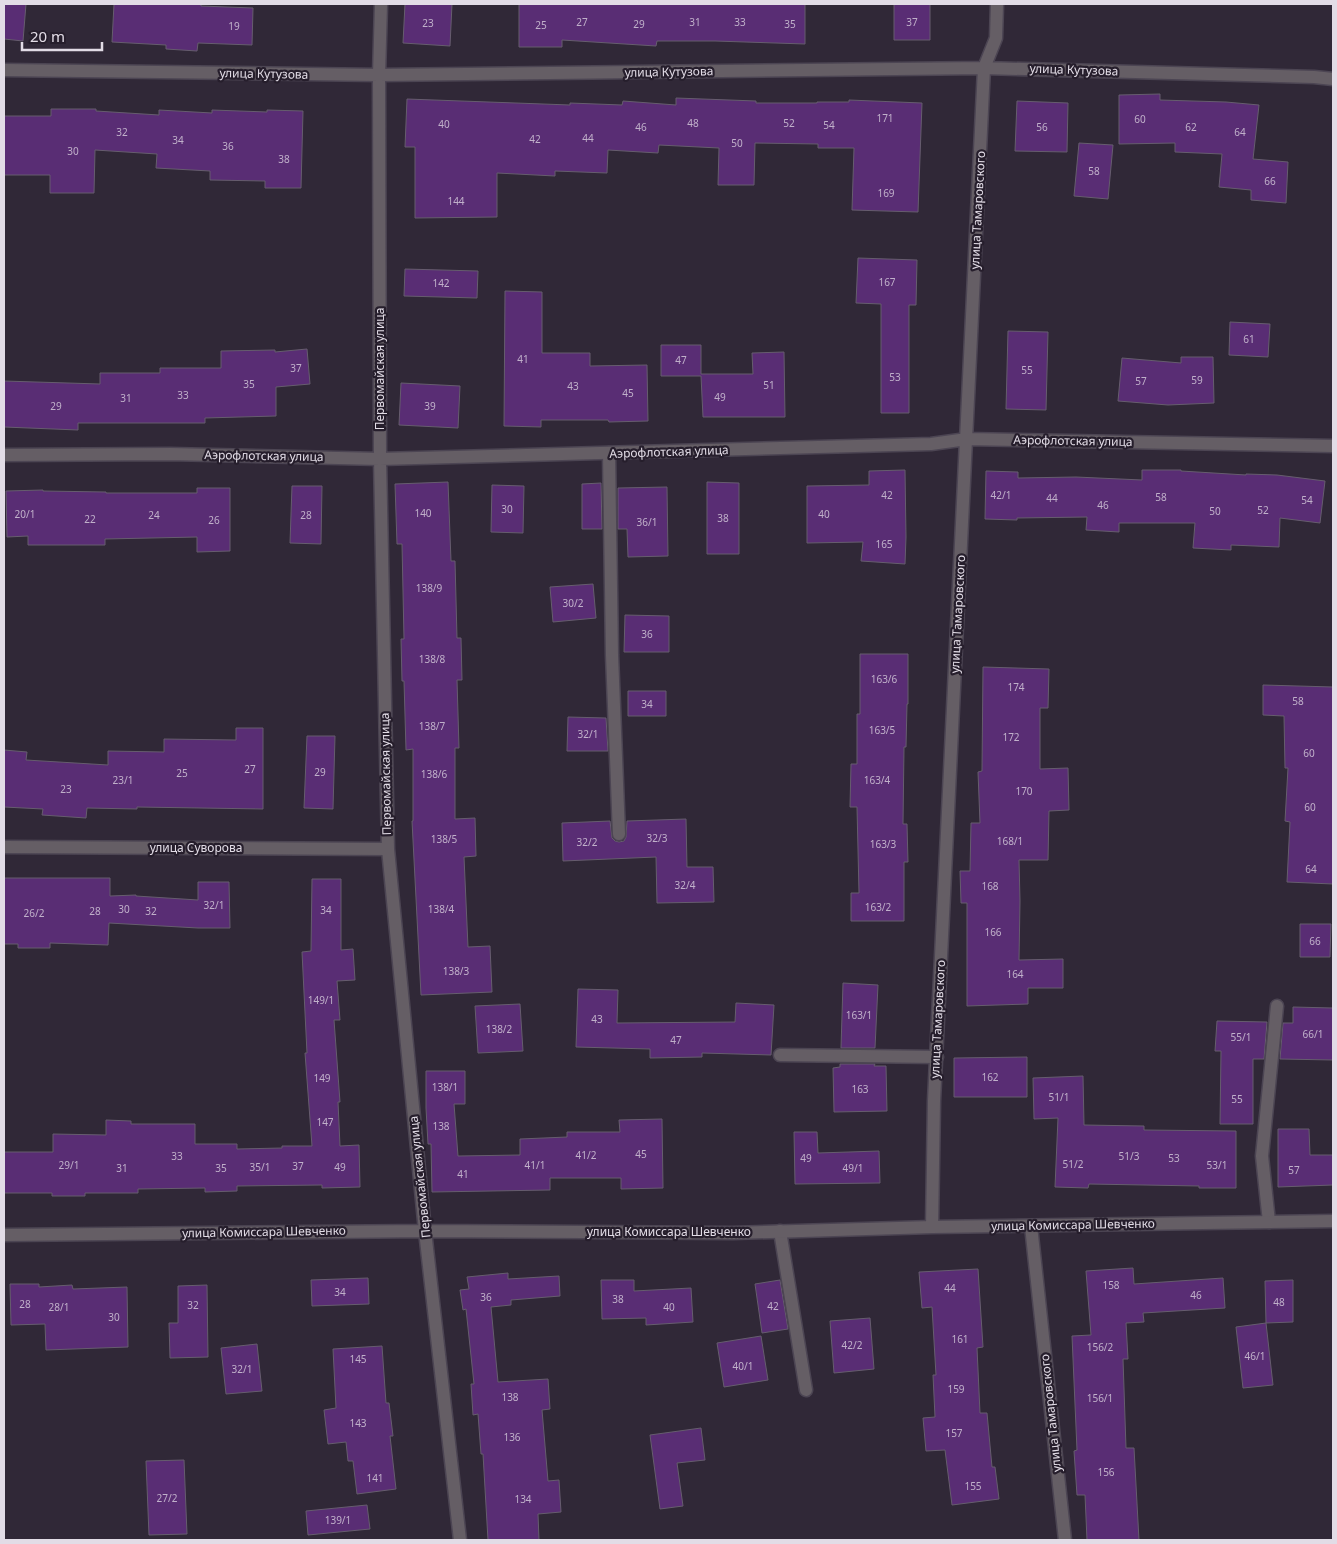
<svg xmlns="http://www.w3.org/2000/svg" width="1337" height="1544" viewBox="0 0 1337 1544" font-family="'Noto Sans',sans-serif">
<style>
.building{fill:#592d74;stroke:#665d6e}
.lines{fill:none;stroke-linecap:round;stroke-linejoin:round}
.service-casing{stroke:#4c4553;stroke-width:15}
.minor-casing{stroke:#4c4553;stroke-width:15}
.service{stroke:#655e65;stroke-width:12}
.minor{stroke:#655e65;stroke-width:12}
.labels{text-anchor:middle;stroke-width:4.5;stroke-linejoin:round;paint-order:stroke}
.number-label{font-size:10px;fill:#c0b0ca}
.street-label{font-size:12px;fill:#e2dce6;stroke:#261e2c}
</style>
<rect width="100%" height="100%" fill="#302837"/>
<path class="building" d="M4 4H26L23 41 4 39Z
M114 4H201V6L253 8 252 45 198 43 197 51 166 49V45L112 42Z
M405 4H452L450 46 403 43Z
M519 4H805V44L715 41H657L656 46 562 40V47H519Z
M894 4H930V40H894Z
M1160 94V100L1226 102 1259 105 1253 159 1288 162 1286 203 1251 200V190L1219 187 1222 154 1175 152V143L1119 144V95Z
M676 98 756 101V103H817V102H849V100L922 103 918 212 852 210 854 148H818V144L755 143 754 185H718L719 148 659 145 658 153 608 150 607 173 555 171V176L497 173V217L415 218V147H405L407 99 570 105V103L622 105 623 101 676 105Z
M1017 101 1068 103 1067 152 1015 151Z
M51 109H96V111L159 115V110L212 113V110L267 112V110L303 111 301 188H265V181L210 180V171L156 168 157 154 95 150 94 193H50V175H4V116H51Z
M1079 143 1113 145 1108 199 1074 196Z
M858 258 917 260 916 305H909V413H881V304L856 303Z
M405 269 478 271 477 298 404 296Z
M505 291 542 292V353H590V366L647 365 648 421 609 422 608 420H541V427L504 426Z
M1230 322 1270 324 1268 357 1229 355Z
M1008 331 1048 332 1046 410 1006 409Z
M661 345H701V374H753L752 353 784 352 785 417H703L701 376H661Z
M307 349 310 384 276 387V416L205 418V423H78V430L4 427V381L100 384V373H160V368H221V351L275 350V352Z
M1181 357H1213L1214 403 1168 405 1118 401 1122 358 1181 363Z
M401 383 460 386 458 428 399 425Z
M905 470 906 537 905 564 861 561 863 542 807 543V486L869 485V471Z
M1142 470H1181V471L1246 475V474L1277 475 1325 481 1320 523 1280 518 1279 547 1231 545V550L1193 548 1195 523H1119V532L1086 530 1087 517 1017 518V520L985 519 986 471 1018 472V478L1076 477 1142 480Z
M448 482 451 561H455L457 638H461L462 680H457L459 748H455V819L475 818 476 856 464 857 468 947 490 946 492 992 421 995 412 821H413V749L406 750 404 681H402L401 639H404L402 544H397L395 484Z
M707 482 739 483V554H707Z
M601 483 602 529H582V484Z
M492 485 524 486 523 533 491 532Z
M292 486H322L321 544 290 543Z
M667 487 668 556 628 557 627 529H618V488Z
M197 488H230V551L197 552V537L105 539V545H28V536L7 537 6 491 43 490V491L106 492V493H197Z
M593 584 596 618 553 622 550 587Z
M625 615 669 616V652H624Z
M860 654H908V704H907L906 747H904L903 824H907L908 862H904V921H851V893H859L857 807H850L851 764H857V714H860Z
M983 667 1049 669 1048 708H1040V769L1068 768 1069 810 1049 811 1048 860H1019L1020 901 1019 960 1063 959V988H1028V1004L967 1006V903H961L960 871H970L971 823H980L978 772 982 771Z
M1263 685 1333 687V884L1287 882 1290 822 1285 821 1288 768H1285L1284 716 1263 715Z
M628 691H666V716H628Z
M568 717 606 718 608 751H567Z
M236 728H263V809L137 807V809L87 808 86 818 42 815 43 809 4 807V750L27 752 26 760 108 765V751L164 752V739L236 740Z
M307 736H335L333 809 304 808Z
M686 819 687 867H713L714 902 657 903 656 857 563 861 562 823 610 821 612 838 615 841 619 842 624 841 626 837 627 821Z
M4 878H110V896L136 895V896L198 900V882H229L230 928H198L109 923 108 945 50 943V948H18V944H4Z
M312 879H341V950L353 949 355 980 337 981 340 1020H334L340 1102H338L340 1146 359 1145 360 1187 322 1188V1185L237 1186V1191L205 1192V1188L138 1189V1193H85V1196H52V1193H4V1152H53V1134L106 1135V1120L131 1121V1124H195V1144H237V1149L282 1148V1146H312L305 1053H307L302 952 311 951Z
M1300 924H1331L1330 957H1300Z
M843 983 878 985 875 1048H841Z
M578 989 618 990 617 1023 735 1022 736 1003 774 1005 771 1055 702 1053V1057L650 1058V1049L576 1047Z
M520 1004 523 1051 478 1053 475 1006Z
M1293 1007 1333 1008V1060L1280 1059 1283 1023H1293Z
M1217 1021 1267 1022 1264 1059H1253V1124H1220L1221 1051H1215Z
M1027 1057V1097H954V1058Z
M840 1064H875L874 1066H886L887 1111 834 1112 833 1068 840 1067Z
M426 1071H465V1104H454L458 1156 520 1155V1139L567 1137V1132H620L619 1120 662 1119 663 1188 621 1189V1178H550V1190L432 1192 431 1144H428L426 1108Z
M1083 1076 1084 1125 1144 1126V1130L1236 1131V1188H1199V1186L1089 1184 1088 1188 1055 1187 1058 1118 1034 1119 1033 1078Z
M1278 1129H1309L1310 1155H1333V1185L1278 1187Z
M794 1132H817L818 1153 879 1151 880 1183 795 1184Z
M1133 1268 1134 1284 1223 1278 1225 1308 1143 1313 1144 1322 1126 1323 1128 1359H1123L1126 1448H1134L1139 1540H1087L1085 1495H1077L1074 1451 1077 1450 1072 1336 1091 1335 1086 1271Z
M978 1269 983 1347 977 1348 980 1413H987L992 1467H995L999 1499 952 1505 945 1450 926 1451 923 1418 935 1417 933 1375H936L932 1307 922 1308 919 1272Z
M508 1273V1279L559 1276 560 1296 511 1300V1305L491 1307 498 1382 548 1379 550 1409 542 1410 548 1481 559 1480 561 1512 538 1514 539 1540H488L483 1454H481L478 1414 473 1415 471 1384H474L466 1309 463 1310 460 1290 469 1289 467 1277Z
M368 1278 369 1304 312 1306 311 1280Z
M601 1280H634V1291L691 1288 693 1322 646 1325V1318L602 1319Z
M780 1280 788 1329 762 1333 755 1284Z
M1293 1280V1322L1266 1323 1265 1281Z
M10 1284H39V1287L72 1285 73 1289 127 1287 128 1347 46 1350 45 1324 11 1325Z
M207 1285 208 1357 170 1358 169 1323H178V1286Z
M870 1318 874 1369 834 1373 830 1321Z
M1266 1323 1273 1385 1243 1388 1236 1327Z
M761 1336 768 1380 724 1387 717 1343Z
M257 1344 262 1391 226 1394 221 1348Z
M382 1346 386 1403H389L393 1436H390L396 1489 357 1494 353 1461H348L346 1442 328 1444 324 1410 336 1408 333 1349Z
M701 1428 705 1460 677 1463 683 1506 660 1509 650 1435Z
M184 1460 187 1534 149 1535 146 1461Z
M367 1505 370 1529 308 1535 306 1511Z"/>
<g class="lines">
<g class="service-casing">
<path id="service" d="M609 453 612 655 619 834
M780 1055 937 1057
M1269 1222 1262 1156 1277 1006
M780 1231 806 1390"/>
</g>
<g class="minor-casing">
<path id="minor" d="M381 4 379 75 380 459 388 849 425 1231 460 1540
M4 70 379 75 984 68 1314 77 1333 79
M4 455 170 454 380 459 931 444 967 439 1333 446
M4 847 388 849
M1031 1226 1065 1540
M932 1227 934 1101 984 68 996 38 997 4
M4 1235 425 1231 733 1233 932 1227 1333 1221"/>
</g>
<use href="#service" class="service"/>
<use href="#minor" class="minor"/>
</g>
<g class="labels">
<g class="number-label">
<text x="582" y="26">27</text>
<text x="695" y="26">31</text>
<text x="740" y="26">33</text>
<text x="912" y="26">37</text>
<text x="428" y="27">23</text>
<text x="639" y="28">29</text>
<text x="790" y="28">35</text>
<text x="541" y="29">25</text>
<text x="234" y="30">19</text>
<text x="885" y="122">171</text>
<text x="1140" y="123">60</text>
<text x="693" y="127">48</text>
<text x="789" y="127">52</text>
<text x="444" y="128">40</text>
<text x="829" y="129">54</text>
<text x="641" y="131">46</text>
<text x="1042" y="131">56</text>
<text x="1191" y="131">62</text>
<text x="122" y="136">32</text>
<text x="1240" y="136">64</text>
<text x="588" y="142">44</text>
<text x="535" y="143">42</text>
<text x="178" y="144">34</text>
<text x="737" y="147">50</text>
<text x="228" y="150">36</text>
<text x="73" y="155">30</text>
<text x="284" y="163">38</text>
<text x="1094" y="175">58</text>
<text x="1270" y="185">66</text>
<text x="886" y="197">169</text>
<text x="456" y="205">144</text>
<text x="887" y="286">167</text>
<text x="441" y="287">142</text>
<text x="1249" y="343">61</text>
<text x="523" y="363">41</text>
<text x="681" y="364">47</text>
<text x="296" y="372">37</text>
<text x="1027" y="374">55</text>
<text x="895" y="381">53</text>
<text x="1197" y="384">59</text>
<text x="1141" y="385">57</text>
<text x="249" y="388">35</text>
<text x="769" y="389">51</text>
<text x="573" y="390">43</text>
<text x="628" y="397">45</text>
<text x="183" y="399">33</text>
<text x="720" y="401">49</text>
<text x="126" y="402">31</text>
<text x="56" y="410">29</text>
<text x="430" y="410">39</text>
<text x="887" y="499">42</text>
<text x="1001" y="499">42/1</text>
<text x="1161" y="501">58</text>
<text x="1052" y="502">44</text>
<text x="1307" y="504">54</text>
<text x="1103" y="509">46</text>
<text x="507" y="513">30</text>
<text x="1263" y="514">52</text>
<text x="1215" y="515">50</text>
<text x="423" y="517">140</text>
<text x="25" y="518">20/1</text>
<text x="824" y="518">40</text>
<text x="154" y="519">24</text>
<text x="306" y="519">28</text>
<text x="723" y="522">38</text>
<text x="90" y="523">22</text>
<text x="214" y="524">26</text>
<text x="647" y="526">36/1</text>
<text x="884" y="548">165</text>
<text x="429" y="592">138/9</text>
<text x="573" y="607">30/2</text>
<text x="647" y="638">36</text>
<text x="432" y="663">138/8</text>
<text x="884" y="683">163/6</text>
<text x="1016" y="691">174</text>
<text x="1298" y="705">58</text>
<text x="647" y="708">34</text>
<text x="432" y="730">138/7</text>
<text x="882" y="734">163/5</text>
<text x="588" y="738">32/1</text>
<text x="1011" y="741">172</text>
<text x="1309" y="757">60</text>
<text x="250" y="773">27</text>
<text x="320" y="776">29</text>
<text x="182" y="777">25</text>
<text x="434" y="778">138/6</text>
<text x="123" y="784">23/1</text>
<text x="877" y="784">163/4</text>
<text x="66" y="793">23</text>
<text x="1024" y="795">170</text>
<text x="1310" y="811">60</text>
<text x="657" y="842">32/3</text>
<text x="444" y="843">138/5</text>
<text x="1010" y="845">168/1</text>
<text x="587" y="846">32/2</text>
<text x="883" y="848">163/3</text>
<text x="1311" y="873">64</text>
<text x="685" y="889">32/4</text>
<text x="990" y="890">168</text>
<text x="214" y="909">32/1</text>
<text x="878" y="911">163/2</text>
<text x="124" y="913">30</text>
<text x="441" y="913">138/4</text>
<text x="326" y="914">34</text>
<text x="95" y="915">28</text>
<text x="151" y="915">32</text>
<text x="34" y="917">26/2</text>
<text x="993" y="936">166</text>
<text x="1315" y="945">66</text>
<text x="456" y="975">138/3</text>
<text x="1015" y="978">164</text>
<text x="321" y="1004">149/1</text>
<text x="859" y="1019">163/1</text>
<text x="597" y="1023">43</text>
<text x="499" y="1033">138/2</text>
<text x="1313" y="1038">66/1</text>
<text x="1241" y="1041">55/1</text>
<text x="676" y="1044">47</text>
<text x="990" y="1081">162</text>
<text x="322" y="1082">149</text>
<text x="445" y="1091">138/1</text>
<text x="860" y="1093">163</text>
<text x="1059" y="1101">51/1</text>
<text x="1237" y="1103">55</text>
<text x="325" y="1126">147</text>
<text x="441" y="1130">138</text>
<text x="641" y="1158">45</text>
<text x="586" y="1159">41/2</text>
<text x="177" y="1160">33</text>
<text x="1129" y="1160">51/3</text>
<text x="806" y="1162">49</text>
<text x="1174" y="1162">53</text>
<text x="1073" y="1168">51/2</text>
<text x="69" y="1169">29/1</text>
<text x="535" y="1169">41/1</text>
<text x="1217" y="1169">53/1</text>
<text x="298" y="1170">37</text>
<text x="260" y="1171">35/1</text>
<text x="340" y="1171">49</text>
<text x="122" y="1172">31</text>
<text x="221" y="1172">35</text>
<text x="853" y="1172">49/1</text>
<text x="1294" y="1174">57</text>
<text x="463" y="1178">41</text>
<text x="1111" y="1289">158</text>
<text x="950" y="1292">44</text>
<text x="340" y="1296">34</text>
<text x="1196" y="1299">46</text>
<text x="486" y="1301">36</text>
<text x="618" y="1303">38</text>
<text x="1279" y="1306">48</text>
<text x="25" y="1308">28</text>
<text x="193" y="1309">32</text>
<text x="773" y="1310">42</text>
<text x="59" y="1311">28/1</text>
<text x="669" y="1311">40</text>
<text x="114" y="1321">30</text>
<text x="960" y="1343">161</text>
<text x="852" y="1349">42/2</text>
<text x="1100" y="1351">156/2</text>
<text x="1255" y="1360">46/1</text>
<text x="358" y="1363">145</text>
<text x="743" y="1370">40/1</text>
<text x="242" y="1373">32/1</text>
<text x="956" y="1393">159</text>
<text x="510" y="1401">138</text>
<text x="1100" y="1402">156/1</text>
<text x="358" y="1427">143</text>
<text x="954" y="1437">157</text>
<text x="512" y="1441">136</text>
<text x="1106" y="1476">156</text>
<text x="375" y="1482">141</text>
<text x="973" y="1490">155</text>
<text x="167" y="1502">27/2</text>
<text x="523" y="1503">134</text>
<text x="338" y="1524">139/1</text>
</g>
<g class="street-label">
<text transform="translate(1074 70) rotate(2)" y="4">улица Кутузова</text>
<text transform="translate(669 72) rotate(-1)" y="4">улица Кутузова</text>
<text transform="translate(264 74) rotate(1)" y="4">улица Кутузова</text>
<text transform="translate(978 210) rotate(-87)" y="4">улица Тамаровского</text>
<text transform="translate(380 369) rotate(-90)" y="4">Первомайская улица</text>
<text transform="translate(1073 441) rotate(1)" y="4">Аэрофлотская улица</text>
<text transform="translate(669 452) rotate(-2)" y="4">Аэрофлотская улица</text>
<text transform="translate(264 456) rotate(1)" y="4">Аэрофлотская улица</text>
<text transform="translate(958 614) rotate(-87)" y="4">улица Тамаровского</text>
<text transform="translate(386 774) rotate(-91)" y="4">Первомайская улица</text>
<text x="196" y="852">улица Суворова</text>
<text transform="translate(938 1019) rotate(-87)" y="4">улица Тамаровского</text>
<text transform="translate(420 1177) rotate(-96)" y="4">Первомайская улица</text>
<text transform="translate(1073 1225) rotate(-1)" y="4">улица Комиссара Шевченко</text>
<text transform="translate(264 1232) rotate(-1)" y="4">улица Комиссара Шевченко</text>
<text x="669" y="1236">улица Комиссара Шевченко</text>
<text transform="translate(1051 1413) rotate(-96)" y="4">улица Тамаровского</text>
</g>
</g>
<rect width="1337" height="1544" fill="none" stroke="#e2dce6" stroke-width="10"/>
<path d="M22 42v8h80v-8" fill="none" stroke="#e2dce6" stroke-width="2.5"/>
<text x="30" y="42" font-size="15" fill="#e2dce6" stroke="#261e2c" stroke-width="4" paint-order="stroke">20 m</text>
</svg>
